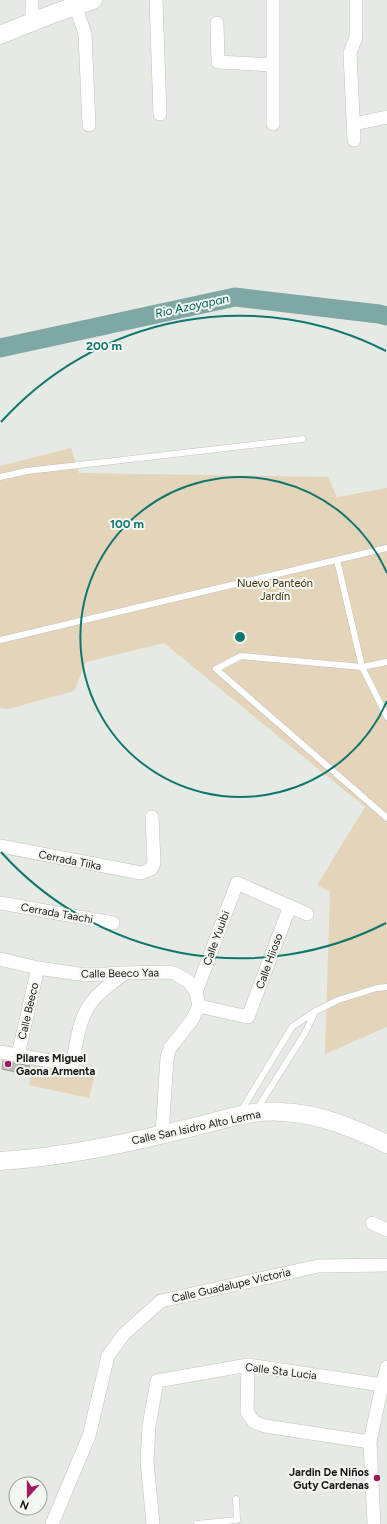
<svg xmlns="http://www.w3.org/2000/svg" width="387" height="1524" viewBox="0 0 387 1524" font-family="Figtree,sans-serif">
<style>
.green{fill:#e4d4b9}
.lines{fill:none;stroke-linecap:round;stroke-linejoin:round}
.river{stroke:#7fa8a5;stroke-width:19}
.building{fill:#bbbbb4;stroke:#9c9d96}
.lane-casing{stroke:#bfc3bd;stroke-width:7}
.street-casing{stroke:#bfc3bd;stroke-width:14}
.secondary-casing{stroke:#bfc3bd;stroke-width:19}
.lane{stroke:#fff;stroke-width:6}
.street{stroke:#fff;stroke-width:13}
.secondary{stroke:#fff;stroke-width:18}
.ring{fill:none;stroke:#0f766e;stroke-width:2}
.poi-dot{fill:#a31961;stroke:#f3f7f1;stroke-width:1.5}
.labels{text-anchor:middle;stroke-width:4;stroke-linejoin:round;paint-order:stroke}
.park-label{font-size:11px;fill:#432f08;stroke:#f3f7f1}
.street-label{font-size:11px;fill:#161815;stroke:#f3f7f1}
.poi-label{font-size:11px;font-weight:bold;fill:#161815;stroke:#f3f7f1;text-anchor:start}
.water-label{font-size:12px;font-style:italic;fill:#005d5b;stroke:#f3f7f1}
.centre{fill:#0f766e;stroke:#f3f7f1;stroke-width:2}
.ring-label{font-size:12px;text-anchor:middle;font-weight:bold;fill:#0f766e;stroke:#f3f7f1;stroke-width:4;stroke-linejoin:round;paint-order:stroke}
</style>
<rect width="100%" height="100%" fill="#e6eae4"/>
<path class="green" d="M71 448 79 473 328 477 337 497 387 488V1027L325 1054 330 892 317 885 365 807 164 643 86 662 74 691 8 709 0 708V466Z
M34 1061 95 1074 89 1098 29 1085Z"/>
<g class="lines">
<path class="river" d="M0 348 235 297 379 314 387 316"/>
</g>
<path class="building" d="M3 1061 30 1066 28 1075 2 1069Z"/>
<g class="lines">
<g class="lane-casing">
<path id="lane" d="M0 477 27 471 303 439
M337 560 362 667 387 717
M0 640 387 548
M387 662 362 667 241 656 216 669 387 818
M257 1109 305 1033 314 1014
M241 1111 292 1027 314 1012 338 1000 377 988 387 987
M197 1524 237 1520 236 1499"/>
</g>
<g class="street-casing">
<path id="street" d="M156 0 160 114
M273 0V124
M75 5 85 34 89 125
M32 22V0
M217 23 218 62 273 65
M354 124 387 117
M354 140 350 53 356 37V0
M0 846 141 873 151 869 154 863 152 817
M0 903 113 923
M0 959 38 968 86 975 125 973 166 972 174 973 188 981 196 992 199 1006
M196 992 237 883 307 914
M199 1006 248 1017 290 906
M0 1052 72 1065C77 1043 78 1017 94 999 103 989 114 981 125 973
M18 1055 38 968
M162 1135 167 1058 170 1048 192 1020 199 1006
M372 1223 387 1230
M248 1365 247 1412 254 1422 265 1426 370 1442
M382 1386 387 1367
M52 1524 89 1436 108 1356 124 1334 161 1301 318 1266 387 1265
M153 1524 147 1461 149 1426 157 1381 248 1365 382 1385 370 1442 374 1524"/>
</g>
<g class="secondary-casing">
<path id="secondary" d="M0 35 55 13 93 0
M0 1161C63 1157 124 1144 185 1129 217 1122 250 1109 283 1112 321 1114 353 1128 387 1144"/>
</g>
<use href="#lane" class="lane"/>
<use href="#street" class="street"/>
<use href="#secondary" class="secondary"/>
</g>
<g class="ring">
<path d="M387 701A160 160 0 1 1 387 573"/>
<path d="M386 923A321 321 0 0 1 1 852M1 422A321 321 0 0 1 386 351"/>
</g>
<g class="poi-dot">
<circle cx="8" cy="1064" r="4"/>
<circle cx="377" cy="1478" r="4"/>
</g>
<g class="labels">
<g class="park-label">
<text x="275" y="587">Nuevo Panteón<tspan x="275" dy="13">Jardín</tspan></text>
</g>
<g class="street-label">
<text transform="translate(70 860) rotate(11)" y="4">Cerrada Tiika</text>
<text transform="translate(57 913) rotate(10)" y="4">Cerrada Taachi</text>
<text transform="translate(216 938) rotate(-70)" y="4">Calle Yuuibi</text>
<text transform="translate(269 961) rotate(-70)" y="4">Calle Hiioso</text>
<text transform="translate(120 973) rotate(-1)" y="4">Calle Beeco Yaa</text>
<text transform="translate(28 1011) rotate(-77)" y="4">Calle Beeco</text>
<text transform="translate(196 1127) rotate(-12)" y="4">Calle San Isidro Alto Lerma</text>
<text transform="translate(231 1285) rotate(-13)" y="4">Calle Guadalupe Victoria</text>
<text transform="translate(281 1371) rotate(7)" y="4">Calle Sta Lucia</text>
</g>
<g class="poi-label">
<text x="16" y="1062">Pilares Miguel<tspan x="16" dy="13">Gaona Armenta</tspan></text>
<text x="369" y="1476" text-anchor="end">Jardin De Niños<tspan x="369" dy="13">Guty Cardenas</tspan></text>
</g>
<g class="water-label">
<text transform="translate(192 306) rotate(-12)" y="4">Rio Azoyapan</text>
</g>
</g>
<circle cx="240" cy="637" r="6" class="centre"/>
<g class="ring-label">
<text x="104" y="350">200 m</text>
<text x="127" y="528">100 m</text>
</g>
<g transform="translate(28 1496) rotate(201)"><circle r="19" fill="#f3f7f1" stroke="#9b9e99"/>
<path d="M0-3L7 15L0 10L-7 15Z" fill="#a31961"/>
<text y="-6" font-size="11" font-weight="bold" text-anchor="middle" fill="#161815">N</text>
</g>
</svg>
